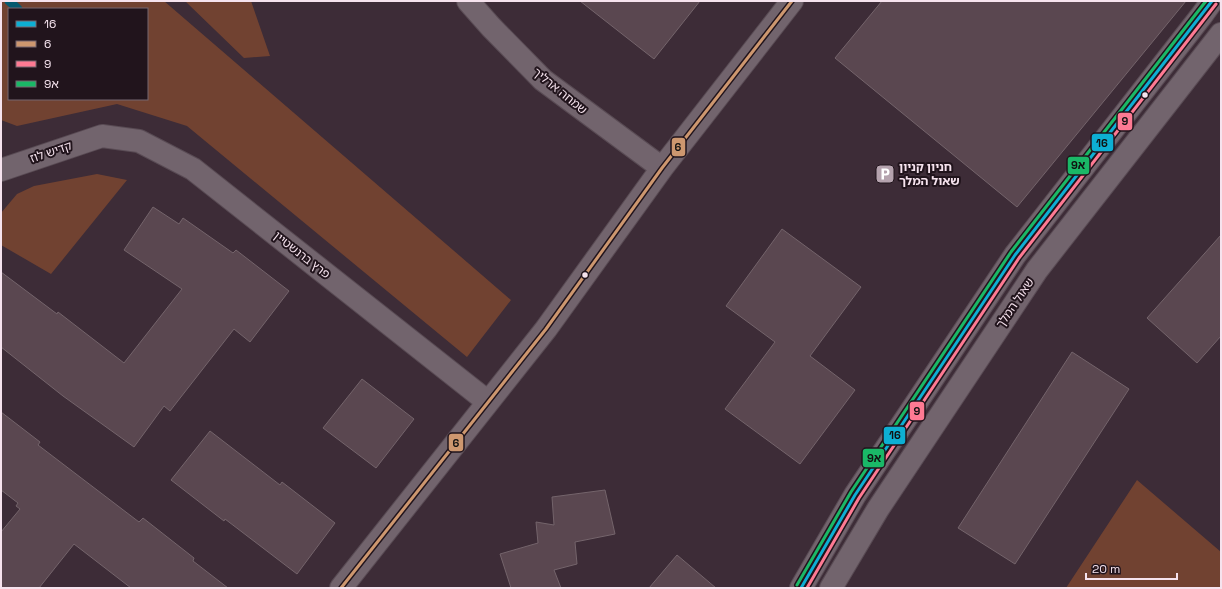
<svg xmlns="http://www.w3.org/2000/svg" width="1222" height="589" viewBox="0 0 1222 589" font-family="'Space Grotesk','Noto Sans Hebrew',sans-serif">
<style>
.green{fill:#714231;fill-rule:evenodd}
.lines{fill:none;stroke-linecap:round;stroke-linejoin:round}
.stream{stroke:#05596e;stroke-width:9}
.building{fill:#5a4750;stroke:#74646b}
.minor-casing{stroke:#594b54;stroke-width:24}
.tertiary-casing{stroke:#594b54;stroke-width:24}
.minor{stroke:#72646d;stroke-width:22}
.tertiary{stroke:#72646d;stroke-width:22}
.bus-1-casing{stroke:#21141c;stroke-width:6}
.bus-2-casing{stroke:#21141c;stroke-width:6}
.bus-3-casing{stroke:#21141c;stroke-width:6}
.bus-4-casing{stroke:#21141c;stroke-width:6}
.bus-1{stroke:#0dafd3;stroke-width:3}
.bus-2{stroke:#cd976f;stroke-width:3}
.bus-3{stroke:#fe7a93;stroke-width:3}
.bus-4{stroke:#1ab867;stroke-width:3}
.bus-dot{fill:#f6e3ee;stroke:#21141c;stroke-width:1.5}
.labels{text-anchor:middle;stroke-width:4;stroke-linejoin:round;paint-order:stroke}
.street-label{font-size:12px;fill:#f6e3ee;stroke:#21141c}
.poi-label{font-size:12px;font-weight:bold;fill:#f6e3ee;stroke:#21141c;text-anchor:start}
.line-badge{stroke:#21141c;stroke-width:1.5}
.pale-badge-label{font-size:11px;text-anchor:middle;font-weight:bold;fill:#111}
</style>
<rect width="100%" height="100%" fill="#3d2c37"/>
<path class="green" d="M1 1H164L511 300 467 357 187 126 117 104 17 126 1 120ZM9 9H147V99H9Z
M185 1H251L270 56 244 58Z
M97 174 127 180 51 274 1 245V213L17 194 34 186Z
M1137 480 1221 552V588H1066Z"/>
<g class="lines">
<path class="stream" d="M9 1 18 9"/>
</g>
<path class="building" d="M580 1H700L654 59Z
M882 1H1186L1017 207 835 58Z
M153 207 179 224 183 218 233 253 236 250 289 291 250 342 234 329 170 411 164 406 134 447 63 396 1 347V272L57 314 58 312 124 363 182 289 124 250Z
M782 229 861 287 810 356 855 390 800 464 725 409 775 342 726 306Z
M1221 235V336L1197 363 1147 318Z
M1072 352 1129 389 1015 564 958 528Z
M362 379 414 419 376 468 323 428Z
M1 412 40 442 38 445 139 522 143 518 194 558 193 561 228 588H131L74 544 39 588H1V532L20 509 16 506 18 503 1 490Z
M210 431 280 485 282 482 335 523 297 574 225 519 224 521 171 480Z
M605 490 615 534 575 542 577 564 554 570 561 588H511L500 554 538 543 536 522 554 525 552 497Z
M677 555 716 588H649Z"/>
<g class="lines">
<g class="minor-casing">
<path id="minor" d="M468 1 491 27 543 80 662 168
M1 170 102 136 139 141 193 169 488 402
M341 588 546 329 662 168 792 1"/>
</g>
<g class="tertiary-casing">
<path id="tertiary" d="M801 588 855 495 1015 255 1202 15 1212 1
M831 588 878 509 1037 270 1221 34"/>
</g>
<use href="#minor" class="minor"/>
<use href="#tertiary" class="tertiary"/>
<g class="bus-1-casing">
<path id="bus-1" d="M801 588 855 495 1015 255 1212 1"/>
</g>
<g class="bus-2-casing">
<path id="bus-2" d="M341 588 546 329 662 168 792 1"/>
</g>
<g class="bus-3-casing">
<path id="bus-3" d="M807 588 859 498 1019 258 1216 4"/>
</g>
<g class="bus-4-casing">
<path id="bus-4" d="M797 585 851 492 1011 252 1206 1"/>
</g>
<use href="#bus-1" class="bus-1"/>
<use href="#bus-2" class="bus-2"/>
<use href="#bus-3" class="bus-3"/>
<use href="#bus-4" class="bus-4"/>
</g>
<defs>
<g id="parking-square" transform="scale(1)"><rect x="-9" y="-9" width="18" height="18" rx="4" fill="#b5a3ae" stroke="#21141c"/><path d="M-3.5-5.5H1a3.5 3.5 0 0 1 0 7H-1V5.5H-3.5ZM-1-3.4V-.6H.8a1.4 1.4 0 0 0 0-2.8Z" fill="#fff"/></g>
</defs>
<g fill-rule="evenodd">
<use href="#parking-square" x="885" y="174"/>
</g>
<g class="bus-dot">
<circle cx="1145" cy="95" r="3.5"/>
<circle cx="585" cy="275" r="3.5"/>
</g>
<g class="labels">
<g class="street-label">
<text transform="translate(560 91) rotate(39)" y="4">שמחה ארליך</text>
<text transform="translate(51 152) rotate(-19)" y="4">קדיש לוז</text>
<text transform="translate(302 255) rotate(38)" y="4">פרץ ברנשטיין</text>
<text transform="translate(1015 303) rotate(-56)" y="4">שאול המלך</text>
</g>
<g class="poi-label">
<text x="899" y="171">חניון קניון<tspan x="899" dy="14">שאול המלך</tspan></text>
</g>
</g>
<g class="line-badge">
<rect x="1117" y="112" width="16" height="19" rx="4" fill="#fe7a93"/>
<rect x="1091" y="133" width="23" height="19" rx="4" fill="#0dafd3"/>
<rect x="671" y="137" width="15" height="20" rx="4" fill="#cd976f"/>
<rect x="1067" y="156" width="23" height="19" rx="4" fill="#1ab867"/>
<rect x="909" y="401" width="16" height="20" rx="4" fill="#fe7a93"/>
<rect x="883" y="426" width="23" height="19" rx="4" fill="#0dafd3"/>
<rect x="448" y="433" width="16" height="19" rx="4" fill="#cd976f"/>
<rect x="862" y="448" width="23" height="20" rx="4" fill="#1ab867"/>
</g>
<g class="pale-badge-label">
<text x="1125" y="125">9</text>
<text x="1102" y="147">16</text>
<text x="678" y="151">6</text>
<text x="1078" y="169">9א</text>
<text x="917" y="415">9</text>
<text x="895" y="439">16</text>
<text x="456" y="447">6</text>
<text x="874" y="462">9א</text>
</g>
<rect width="1222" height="589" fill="none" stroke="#f6e3ee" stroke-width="4"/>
<rect x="8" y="8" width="140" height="92" fill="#21141c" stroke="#766770"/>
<rect x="16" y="21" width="20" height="6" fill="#0dafd3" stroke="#766770"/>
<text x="44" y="28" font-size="12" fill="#f6e3ee">16</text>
<rect x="16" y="41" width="20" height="6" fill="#cd976f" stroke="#766770"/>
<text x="44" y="48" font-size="12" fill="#f6e3ee">6</text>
<rect x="16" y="61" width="20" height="6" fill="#fe7a93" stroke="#766770"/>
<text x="44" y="68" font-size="12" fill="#f6e3ee">9</text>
<rect x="16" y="81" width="20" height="6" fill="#1ab867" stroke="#766770"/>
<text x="44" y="88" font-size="12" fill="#f6e3ee">9א</text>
<path d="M1086 573v6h91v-6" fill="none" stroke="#f6e3ee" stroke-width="2"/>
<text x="1092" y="573" font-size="12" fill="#f6e3ee" stroke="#21141c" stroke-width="3" paint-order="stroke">20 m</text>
</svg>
